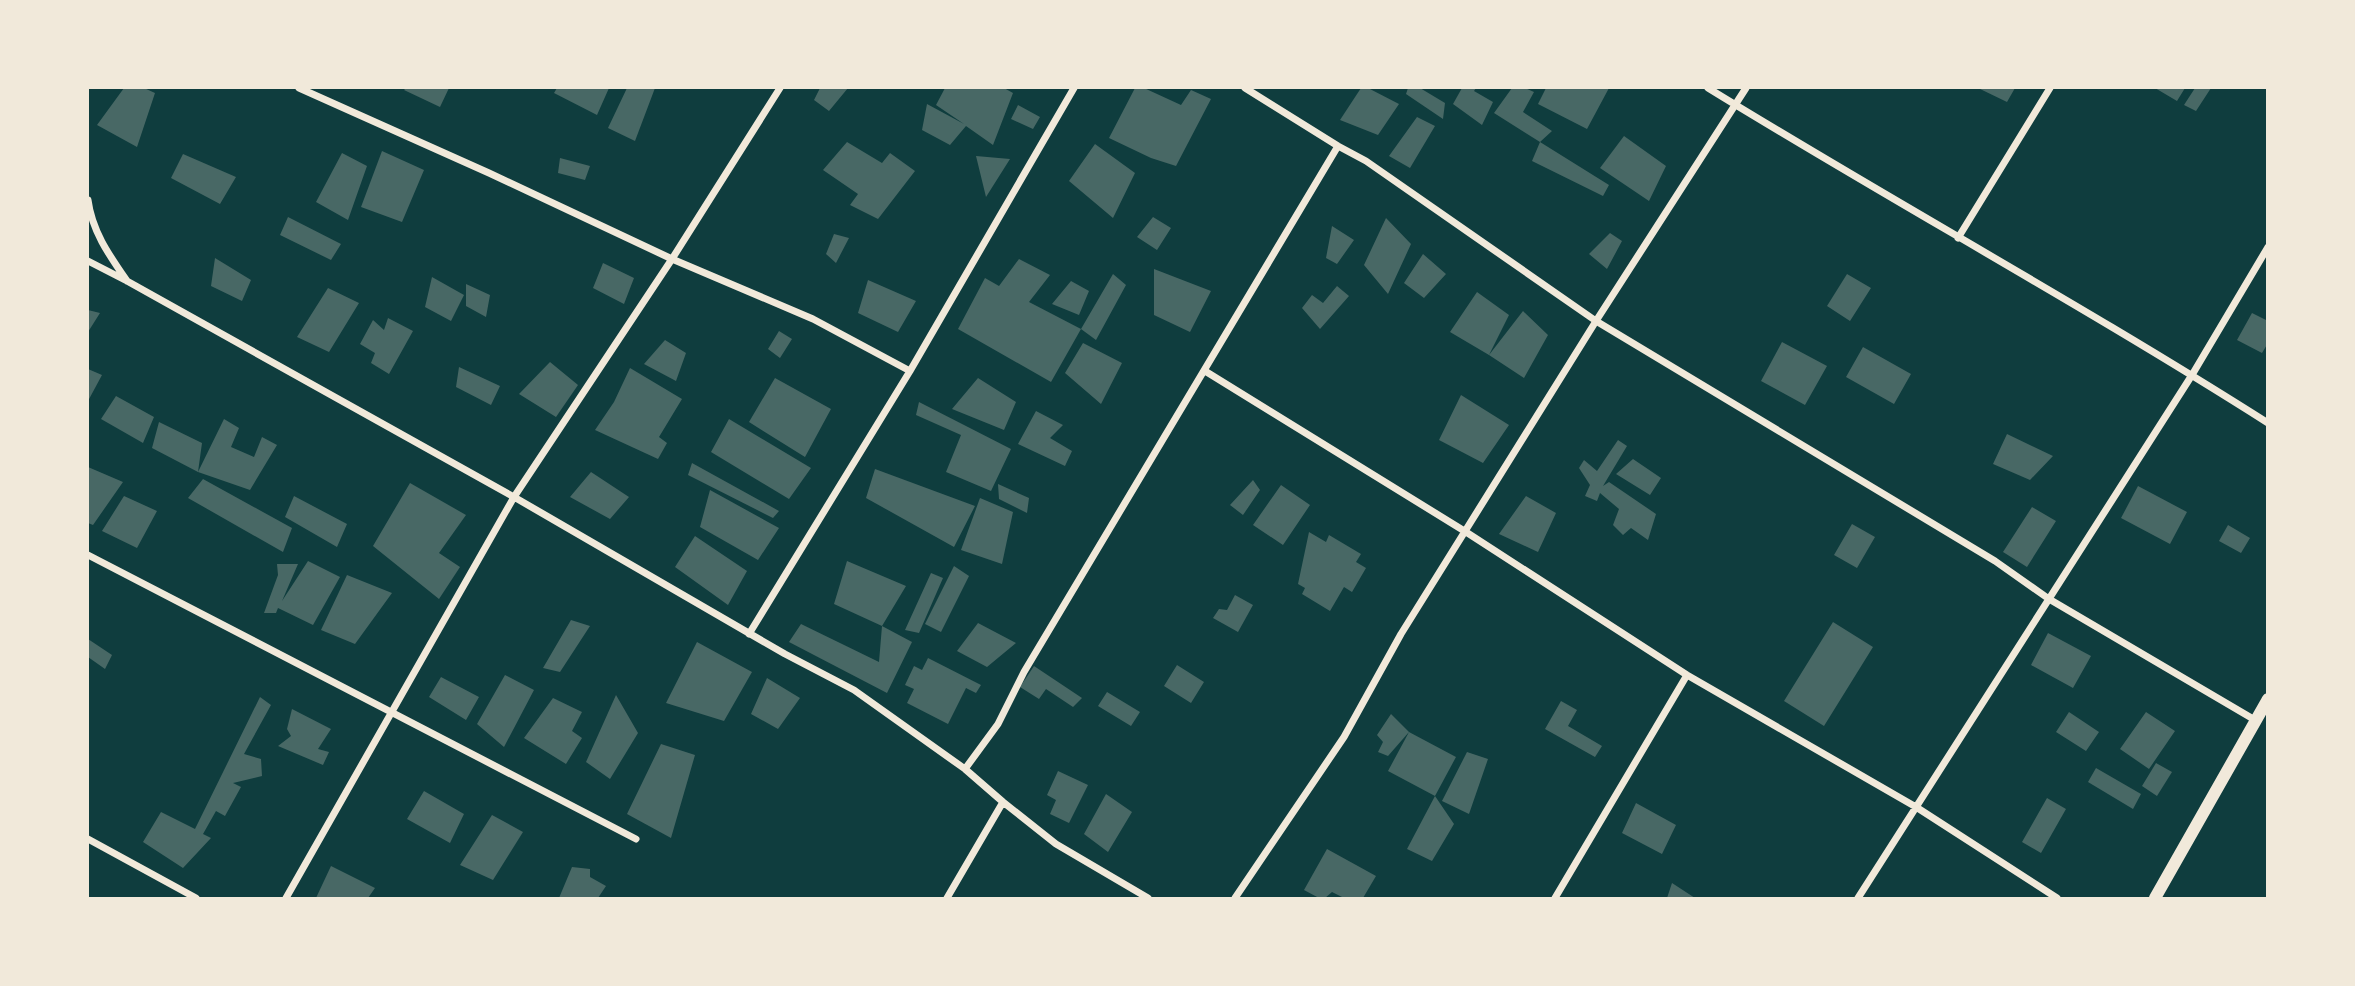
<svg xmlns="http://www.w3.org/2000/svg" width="2355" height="986" viewBox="0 0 2355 986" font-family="'IBM Plex Serif',serif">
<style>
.building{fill:#486865}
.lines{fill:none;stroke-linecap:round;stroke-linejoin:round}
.minor{stroke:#f1e9da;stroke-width:7}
.tertiary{stroke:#f1e9da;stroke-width:12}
</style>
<rect width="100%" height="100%" fill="#0f3d3e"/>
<path class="building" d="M124 88H144L155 93 137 147 97 125Z
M406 88H449L440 107 404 90Z
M557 88H609L597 115 554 93Z
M627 88H655L635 141 608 128Z
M820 88H848L829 111 814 100Z
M945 88H1004L1013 93 993 145 966 126 950 145 922 130 927 104 964 124 936 105Z
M1135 88H1144L1181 105 1191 90 1211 99 1176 166 1151 158 1109 138Z
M1361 88H1368L1399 104 1378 135 1340 120Z
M1408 88H1420L1445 103 1443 119 1406 94Z
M1462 88H1476L1474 91 1493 102 1482 125 1453 104Z
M1512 88H1525L1534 92 1523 112 1552 131 1540 142 1494 113Z
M1546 88H1609L1587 129 1538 104Z
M1978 88H2015L2007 102Z
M2155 88H2185L2177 101Z
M2195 88H2211L2196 111 2184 105Z
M1018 105 1040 117 1033 129 1011 119Z
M1417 117 1435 126 1410 168 1389 156Z
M1624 136 1666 166 1649 201 1600 168Z
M847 142 882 163 890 153 915 171 878 219 850 205 858 194 823 170Z
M1540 142 1609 185 1603 196 1532 161Z
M1095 144 1135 173 1113 218 1069 181Z
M382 151 424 170 402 222 361 207Z
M342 153 367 166 348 220 316 202Z
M183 154 236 177 220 204 171 178Z
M976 156 1010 159 986 197Z
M560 158 590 166 585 180 558 173Z
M288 217 341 244 331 260 280 235Z
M1153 217 1171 228 1157 250 1137 237Z
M1386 218 1411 244 1388 294 1364 265Z
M1332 226 1354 240 1337 264 1326 258Z
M1610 233 1622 241 1607 269 1589 254Z
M834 234 849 238 836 263 826 254Z
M1423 254 1446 274 1424 298 1404 283Z
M215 258 251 280 242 301 211 286Z
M1019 259 1050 275 1029 302 1081 329 1051 382 958 329 985 278 999 286Z
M603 263 634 278 624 304 593 288Z
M1154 269 1211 291 1190 332 1154 315Z
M1113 274 1126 285 1096 340 1081 329Z
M1847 274 1871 288 1850 321 1827 306Z
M432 277 464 295 451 321 425 307Z
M868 280 916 301 898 332 858 313Z
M1071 281 1089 291 1079 315 1052 304Z
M466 284 490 295 486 317 466 306Z
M1337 286 1349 296 1320 329 1302 308 1312 295 1323 303Z
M328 288 359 303 329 352 297 337Z
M1477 292 1509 315 1489 355 1450 332Z
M88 310 100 313 88 332Z
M1523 311 1548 335 1524 378 1489 355Z
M2252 313 2268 321V343L2262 353 2237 340Z
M388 318 413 331 389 374 371 363 375 353 360 344 373 320 384 330Z
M779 331 792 339 780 358 768 349Z
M665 340 686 353 676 381 644 364Z
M1782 342 1827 366 1805 405 1761 381Z
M1083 343 1122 363 1101 404 1065 373Z
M1863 347 1911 374 1894 404 1846 377Z
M550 362 578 385 556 417 519 394Z
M459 367 500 386 491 405 456 387Z
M630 368 682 399 659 437 667 443 658 459 595 430 614 402Z
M88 369 102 375 88 401Z
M775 378 831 409 805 457 749 422Z
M978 378 1016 402 1004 430 952 409Z
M1461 395 1509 425 1483 463 1439 440Z
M116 396 154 417 143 443 101 419Z
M919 402 1011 449 991 491 946 472 961 435 916 415Z
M1036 411 1063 425 1050 438 1072 451 1065 466 1018 444Z
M224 419 239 428 231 447 254 457 262 437 277 445 250 490 198 472 152 448 159 422 202 443 198 472Z
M729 419 811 468 789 499 711 452Z
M2007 434 2053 456 2030 480 1993 464Z
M1618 440 1627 446 1603 486 1609 482 1656 514 1648 540 1631 528 1623 535 1613 525 1619 509 1600 493 1597 501 1585 496 1590 485 1579 468 1584 460 1597 471Z
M1633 459 1661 478 1650 495 1616 474Z
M692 463 779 511 773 518 688 475Z
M88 467 123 482 93 525 88 523Z
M875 469 975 506 954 547 866 498Z
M591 472 629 497 610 519 570 497Z
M203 479 292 528 283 552 188 498Z
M1253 480 1260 490 1243 515 1230 505Z
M410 483 466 515 439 553 460 567 439 599 373 546Z
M998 484 1029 498 1027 513 999 499Z
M1281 485 1310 505 1283 545 1253 525Z
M2138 486 2187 512 2170 544 2121 518Z
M710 490 779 528 758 560 700 527Z
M124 496 157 511 137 548 102 531Z
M294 496 347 524 337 547 285 517Z
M1526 496 1556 513 1538 552 1499 534Z
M980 498 1013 512 1002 564 961 550Z
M2032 507 2056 521 2027 567 2003 552Z
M1852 524 1875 537 1857 568 1834 555Z
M2228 525 2250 538 2241 553 2219 541Z
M1309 532 1326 542 1329 535 1361 554 1356 562 1366 568 1352 592 1344 587 1330 611 1302 594 1305 588 1298 584Z
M695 536 747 571 728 605 675 567Z
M308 561 340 577 313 625 278 608 276 613H264L278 575 277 564H298L282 601Z
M847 561 906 586 882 626 834 604Z
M954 566 969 576 941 632 925 624Z
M931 573 943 578 919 633 905 630Z
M347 575 392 593 355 644 321 630Z
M1235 595 1253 605 1238 632 1213 618 1219 609 1227 610Z
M571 620 590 626 560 672 543 668Z
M1833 622 1873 647 1824 726 1784 701Z
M978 623 1016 643 987 667 957 651Z
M801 624 879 662 882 626 912 642 887 693 789 642Z
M2048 633 2091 656 2073 688 2031 665Z
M88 639 112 655 105 669 88 657Z
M697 642 752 672 724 721 666 703Z
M928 658 981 685 976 693 966 688 948 724 907 703 914 689 905 685 914 666 922 670Z
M1177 665 1204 682 1191 703 1164 686Z
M1034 666 1082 698 1073 707 1046 689 1039 699 1020 687Z
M505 675 534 690 504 747 477 724Z
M441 677 479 697 466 720 429 697Z
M767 678 800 698 778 729 751 714Z
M1107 692 1140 712 1131 726 1098 706Z
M616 695 638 733 610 779 586 762Z
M260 697 271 705 244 754 261 759 262 776 233 783 241 787 225 816 216 811 203 834 211 838 183 868 143 842 161 812 195 829Z
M553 698 582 712 572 731 582 738 566 764 524 738Z
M1561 701 1577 710 1568 726 1602 746 1595 757 1545 729Z
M292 709 331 729 318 749 329 752 323 765 278 746 291 736 287 729Z
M2069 712 2099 732 2086 751 2056 732Z
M2146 712 2175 731 2149 769 2120 749Z
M1391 714 1409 732 1456 757 1435 796 1388 771 1409 732 1388 756 1378 752 1383 742 1377 735Z
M661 744 695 755 671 838 627 814Z
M1467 752 1488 759 1469 814 1442 801Z
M2156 763 2172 772 2157 796 2142 786Z
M2096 768 2141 794 2133 809 2088 782Z
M1058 771 1088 785 1069 823 1050 814 1056 800 1047 795Z
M424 791 464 814 450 843 407 819Z
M1106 794 1132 812 1108 852 1084 834Z
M1435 796 1454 824 1432 861 1407 849Z
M2047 798 2066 809 2041 853 2022 842Z
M1636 803 1676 825 1662 854 1622 833Z
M492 815 523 832 493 880 460 865Z
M1327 849 1376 876 1363 898H1344L1332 892 1325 898H1319L1304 890Z
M331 866 375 888 368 898H316Z
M572 867 590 869V877L606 886 598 898H559Z
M1672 883 1695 898H1667Z"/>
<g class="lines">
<path class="minor" d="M299 88 489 173 672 259 813 319 910 371
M1245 88 1338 146 1366 161 1596 321 1995 561 2049 599 2255 720
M1708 88C1893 202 2084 306 2268 423
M88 200C92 231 109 255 127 281
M1958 238 2050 88
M88 261 127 281 514 497 785 654 854 690 965 769 1003 802 1056 844 1148 898
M1205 371 1466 532 1687 675 1916 807 2057 898
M88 555 636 839
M749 634 910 371 1074 88
M965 769 998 724 1024 672 1338 146
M88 839 196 898
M286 898 514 497 672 259 780 88
M947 898 1003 802
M1235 898 1344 737 1401 634 1596 321 1746 88
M1555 898 1687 675
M1858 898 2192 375 2268 247"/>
<path class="tertiary" d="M2155 898 2268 699"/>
</g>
<rect width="2355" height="986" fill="none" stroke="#f1e9da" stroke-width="178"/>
</svg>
